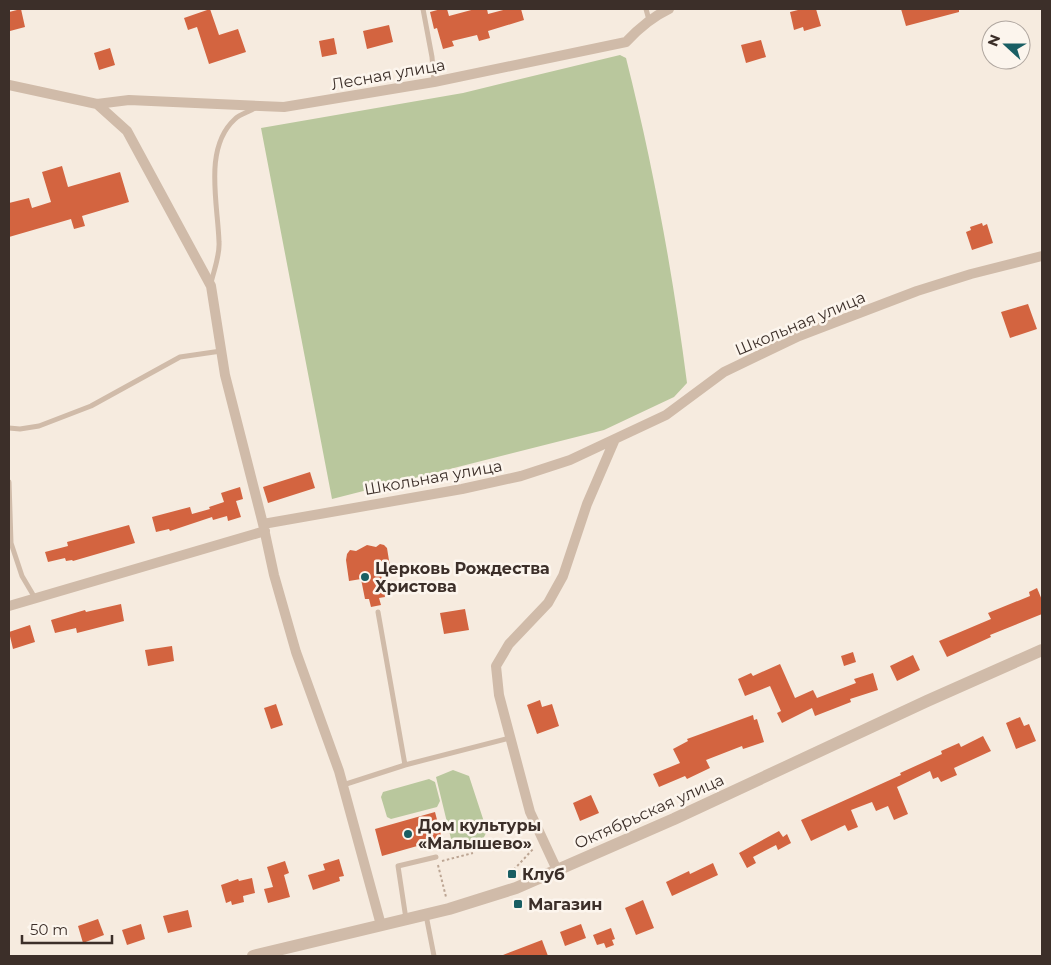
<svg xmlns="http://www.w3.org/2000/svg" width="1051" height="965" viewBox="0 0 1051 965" font-family="Montserrat,sans-serif">
<style>
.green{fill:#b9c79d}
.building{fill:#d36440}
.lines{fill:none;stroke-linecap:round;stroke-linejoin:round}
.path{stroke:#bca593;stroke-width:2;stroke-dasharray:2.5 2.5;stroke-linecap:butt}
.service{stroke:#d0bba9;stroke-width:5}
.minor{stroke:#d0bba9;stroke-width:10}
.tertiary{stroke:#d0bba9;stroke-width:12}
.poi-dot{fill:#195e63;stroke:#fcf5ed;stroke-width:2}
.labels{text-anchor:middle;stroke-width:5;stroke-linejoin:round;paint-order:stroke}
.street-label{font-size:16px;fill:#3c2f29;stroke:#fcf5ed}
.poi-label{font-size:16px;font-weight:bold;fill:#3c2f29;stroke:#fcf5ed;text-anchor:start}
</style>
<rect width="100%" height="100%" fill="#f6ebdf"/>
<path class="green" d="M620 55 626 58C653 165 673 274 687 383L674 397 604 430 332 499 261 128 463 93Z
M453 770 469 776 487 831 482 841 453 847 436 777Z
M429 779 435 782 440 801 437 807 391 819 387 817 381 797 383 792Z"/>
<path class="building" d="M21 9 25 27 10 31 9 12Z
M210 9 219 35 238 29 246 52 209 64 197 27 188 30 184 18Z
M441 9H447L449 16 475 9H487L488 14 507 9H521L524 20 488 31 490 38 479 41 477 35 452 41 454 46 443 49 437 28 434 29 430 12Z
M802 9H816L821 26 804 31 803 27 794 30 790 12Z
M901 9H959V12L906 26Z
M389 25 393 42 367 49 363 31Z
M334 38 337 54 322 57 319 41Z
M761 40 766 57 746 63 741 45Z
M110 48 115 65 99 70 94 53Z
M62 166 68 187 120 172 129 202 82 216 85 226 74 229 71 219 9 237V203L29 198 32 208 51 202 42 172Z
M982 223 983 226 987 224 993 243 972 250 966 232 971 230 970 227Z
M1028 304 1037 329 1010 338 1001 312Z
M310 472 315 488 268 503 263 487Z
M240 487 243 499 236 501 241 517 228 521 227 516 213 520 212 517 170 531 169 529 156 532 152 517 190 507 192 514 210 509 209 507 224 502 221 493Z
M129 525 135 543 73 561 72 560 66 561 65 558 48 562 45 552 68 546 67 542Z
M380 544 384 545 387 548 391 573 381 574 385 597 379 598 381 605 371 607 369 599H365L361 579 349 581 346 560 347 554 350 550 356 551 367 545 376 547Z
M1037 588 1042 600V614L990 635 991 637 947 657 939 641 991 619 988 613 1030 596 1029 592Z
M121 604 124 621 77 633 76 628 55 633 51 620 85 610 86 612Z
M465 609 469 630 444 634 440 613Z
M30 625 35 642 13 649 9 632Z
M172 646 174 661 148 666 145 650Z
M853 652 856 662 844 666 841 656Z
M913 655 920 670 897 681 890 666Z
M780 664 795 698 813 690 817 698 856 683 854 679 873 673 878 690 850 699 851 702 815 716 812 708 782 723 777 713 781 711 770 686 745 696 738 679 751 673 753 676Z
M540 700 542 707 552 704 559 726 537 734 527 705Z
M276 704 283 725 271 729 264 708Z
M753 715 754 720 757 719 764 742 743 749 742 746 706 760 710 768 687 779 685 776 659 787 653 774 680 763 673 749 688 741 687 739Z
M1020 717 1024 726 1029 724 1036 741 1016 749 1006 723Z
M983 736 991 751 954 768 957 775 941 782 938 777 933 779 930 771 897 787 908 814 894 820 888 806 876 811 872 802 851 810 858 827 848 831 845 825 811 841 801 820 901 775 900 773 942 754 941 751 959 743 961 747Z
M591 795 599 813 580 821 573 803Z
M435 812 442 839 382 856 375 829Z
M779 831 783 837 787 834 791 843 778 850 776 845 753 857 756 863 747 868 739 853Z
M339 859 344 876 339 877 340 881 313 890 308 875 325 870 323 864Z
M285 861 289 873 284 875 290 897 268 903 264 889 273 887 267 867Z
M713 863 718 875 672 896 666 882 689 871 690 874Z
M252 878 255 893 243 896 244 902 232 905 231 901 226 903 221 885 238 879 239 881Z
M643 900 654 928 636 935 625 908Z
M188 910 192 927 168 933 163 916Z
M98 919 104 935 83 943 78 926Z
M141 924 145 939 127 945 122 930Z
M581 924 586 938 565 946 560 932Z
M611 928 615 939 612 940 614 945 606 948 604 943 597 945 593 935Z
M542 940 548 956H503V955Z"/>
<g class="lines">
<path class="path" d="M442 861 473 853
M438 865 446 897
M507 877 534 848"/>
<path class="service" d="M423 9 432 57 434 82
M646 9 649 20
M211 283C214 270 220 255 219 242 218 204 203 148 235 119 240 114 249 112 255 108
M9 428 20 429 39 426 91 406 180 357 221 351
M9 482 11 543 22 576 35 598
M378 612 405 765
M343 785 405 765 510 738
M426 915 434 956
M406 919 398 866 436 857"/>
<path class="minor" d="M9 85 97 104 127 131 211 286 225 375 263 524 274 575 296 652 339 771 381 925
M97 104 129 100 284 107 434 82 626 42C639 28 652 17 669 9
M263 524 462 489 521 476 570 460 666 415 724 372 799 336 917 291 971 274 1042 256
M9 606 265 531
M557 870 530 812 499 695 496 666 509 644 548 603 563 576 587 504 615 439"/>
<path class="tertiary" d="M253 956 449 909 516 888 674 819 927 701 1042 650"/>
</g>
<g class="poi-dot">
<circle cx="365" cy="577" r="5"/>
<circle cx="408" cy="834" r="5"/>
<rect x="507" y="869" width="10" height="10" rx="2.5"/>
<rect x="513" y="899" width="10" height="10" rx="2.5"/>
</g>
<g class="labels">
<g class="street-label">
<text transform="translate(388 74) rotate(-10)" y="6">Лесная улица</text>
<text transform="translate(800 323) rotate(-23)" y="6">Школьная улица</text>
<text transform="translate(433 477) rotate(-10)" y="6">Школьная улица</text>
<text transform="translate(649 811) rotate(-24)" y="6">Октябрьская улица</text>
</g>
<g class="poi-label">
<text x="375" y="574">Церковь Рождества<tspan x="375" dy="18">Христова</tspan></text>
<text x="418" y="831">Дом культуры<tspan x="418" dy="18">«Малышево»</tspan></text>
<text x="522" y="880">Клуб</text>
<text x="528" y="910">Магазин</text>
</g>
</g>
<rect width="1051" height="965" fill="none" stroke="#3c2f29" stroke-width="20"/>
<g transform="translate(1006 45) rotate(291)"><circle r="24" fill="#fcf5ed" stroke="#afa69f"/>
<path d="M0-4L9 19L0 12L-9 19Z" fill="#195e63"/>
<text y="-8" font-size="14" font-weight="bold" text-anchor="middle" fill="#3c2f29">N</text>
</g>
<path d="M22 935v8h90v-8" fill="none" stroke="#3c2f29" stroke-width="2.5"/>
<text x="30" y="935" font-size="15" fill="#3c2f29" stroke="#fcf5ed" stroke-width="4" paint-order="stroke">50 m</text>
</svg>
